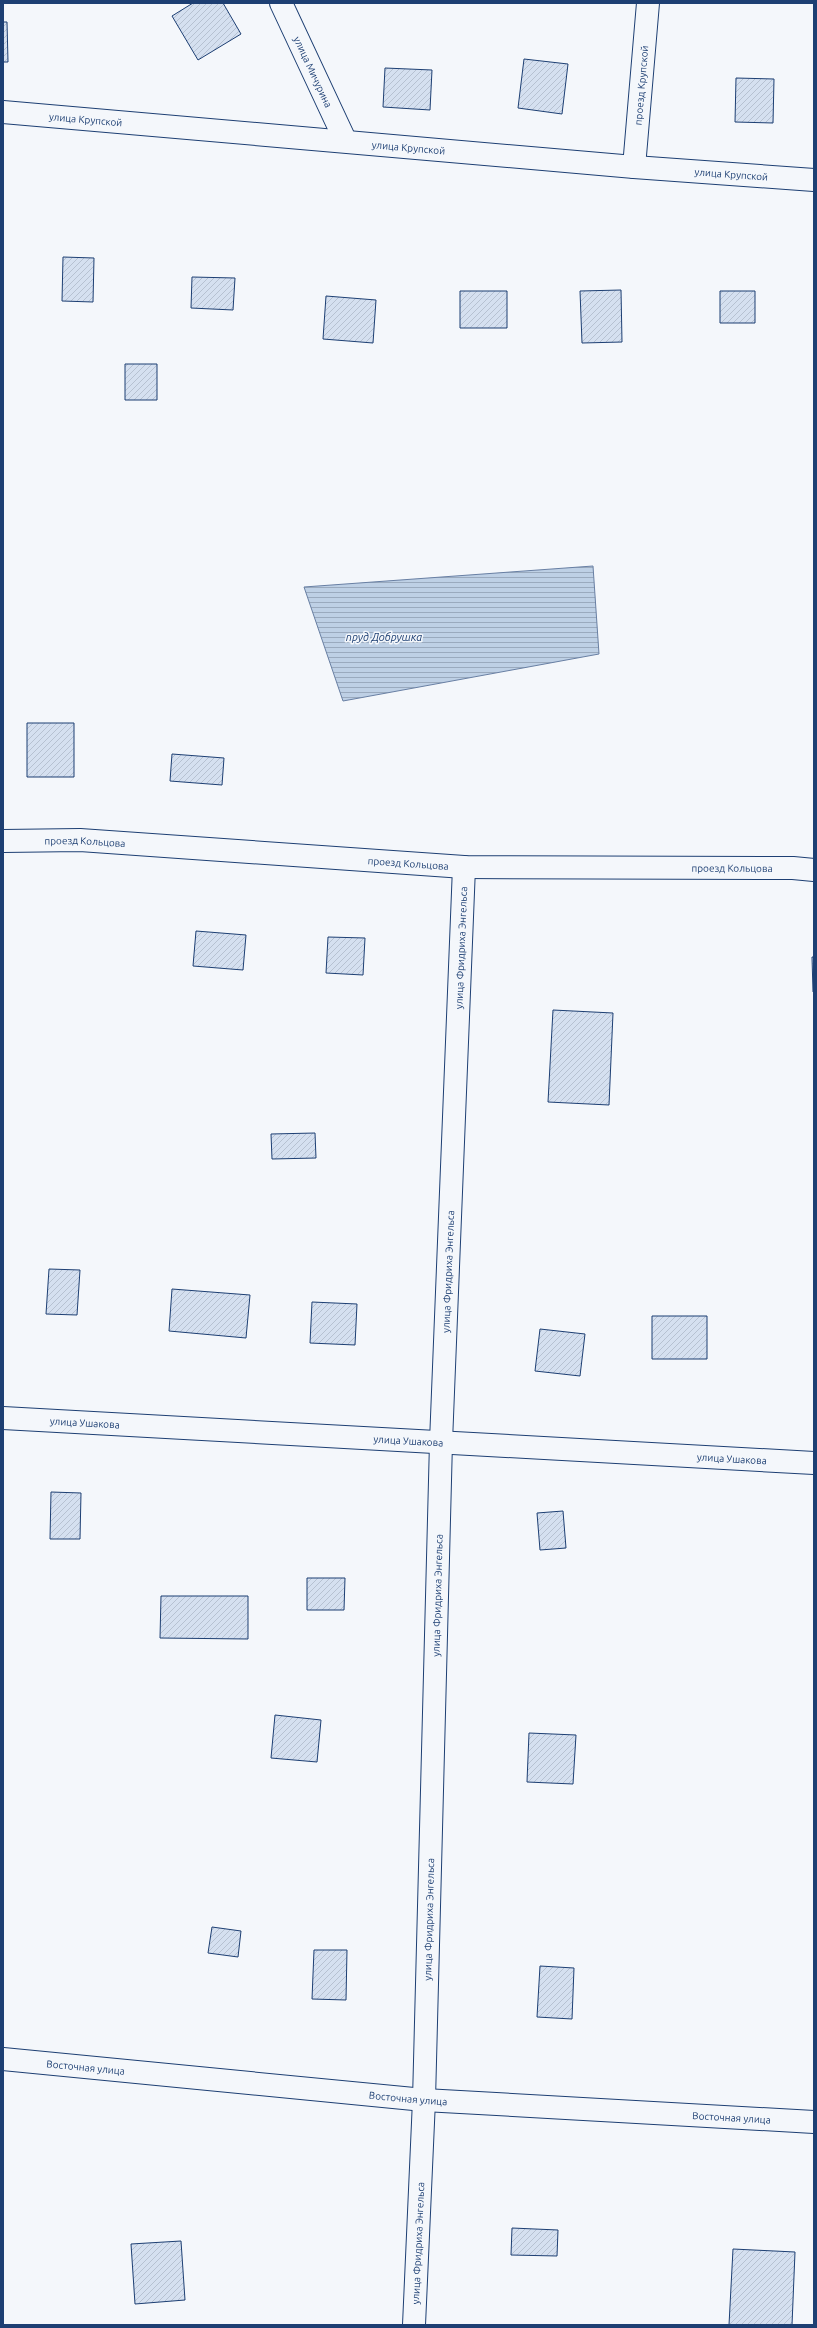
<svg xmlns="http://www.w3.org/2000/svg" width="817" height="2328" viewBox="0 0 817 2328" font-family="Ubuntu,sans-serif">
<style>
.water{fill:url(#water-rules);stroke:#687fa3}
.building{fill:url(#building-hatch);stroke:#1d3f73}
.lines{fill:none;stroke-linecap:round;stroke-linejoin:round}
.minor-casing{stroke:#1d3f73;stroke-width:24}
.minor{stroke:#f4f7fb;stroke-width:22}
.labels{text-anchor:middle;stroke-width:3;stroke-linejoin:round;paint-order:stroke}
.street-label{font-size:10px;fill:#1d3f73;stroke:#f4f7fb}
.water-label{font-size:11px;font-style:italic;fill:#1d3f73;stroke:#f4f7fb}
</style>
<defs>
<pattern id="water-rules" width="6" height="5" patternUnits="userSpaceOnUse"><rect width="6" height="5" fill="#bed0e5"/><path d="M0 2.5h6" fill="none" stroke="#9aaabe"/></pattern>
<pattern id="building-hatch" width="6" height="6" patternUnits="userSpaceOnUse"><rect width="6" height="6" fill="#d5e0f0"/><path d="M-1 1l2-2M0 6l6-6M5 7l2-2" fill="none" stroke="#b6c1d1"/></pattern>
</defs>
<rect width="100%" height="100%" fill="#f4f7fb"/>
<path class="water" d="M593 566 599 654 343 701 304 587Z"/>
<path class="building" d="M193 3H223L241 34 198 60 172 16Z
M3 22H7L8 62H3Z
M524 59 568 64 562 114 518 108Z
M385 68 432 70 430 110 383 107Z
M736 78 774 79 773 123 735 122Z
M63 257 94 258 93 302 62 301Z
M192 277 235 278 233 310 191 308Z
M621 290 622 342 582 343 580 291Z
M460 291H507V328H460Z
M720 291H755V323H720Z
M326 296 376 300 373 343 323 339Z
M125 364H157V400H125Z
M27 723H74V777H27Z
M172 754 224 758 222 785 170 781Z
M196 931 246 935 243 970 193 966Z
M328 937 365 938 363 975 326 973Z
M812 957H814V992H813Z
M553 1010 613 1013 609 1105 548 1102Z
M315 1133 316 1158 272 1159 271 1134Z
M49 1269 80 1270 77 1315 46 1314Z
M172 1289 250 1295 246 1338 169 1331Z
M312 1302 357 1304 355 1345 310 1343Z
M652 1316H707V1359H652Z
M540 1329 585 1334 580 1376 535 1371Z
M51 1492 81 1493 80 1539H50Z
M563 1511 566 1548 540 1550 537 1513Z
M307 1578H345L344 1610H307Z
M161 1596H248V1639L160 1638Z
M275 1715 321 1720 317 1762 271 1758Z
M529 1733 576 1735 573 1784 527 1782Z
M212 1927 241 1931 238 1957 208 1953Z
M314 1950H347L346 2000 312 1999Z
M540 1966 574 1968 572 2019 537 2017Z
M512 2228 558 2230 557 2256 511 2255Z
M181 2241 185 2300 135 2304 131 2244Z
M733 2249 795 2252 792 2325H729Z"/>
<g class="lines">
<g class="minor-casing">
<g id="minor">
<path id="s1" d="M281 3 345 140"/>
<path id="s2" d="M3 112 634 167 814 180"/>
<path id="s3" d="M634 167 648 3"/>
<path id="s4" d="M3 841 80 840 464 867 793 868 814 870"/>
<path id="s5" d="M3 1418 814 1463"/>
<path id="s6" d="M3 2059 424 2100 814 2122"/>
<path id="s7" d="M414 2325 424 2100 441 1442 464 867"/>
</g>
</g>
<use href="#minor" class="minor"/>
</g>
<g class="labels">
<g class="street-label">
<text dy="4" stroke="none"><textPath href="#s1" startOffset="76">улица Мичурина</textPath></text>
<text dy="4" stroke="none"><textPath href="#s3" startOffset="82">проезд Крупской</textPath></text>
<text dy="4" stroke="none"><textPath href="#s2" startOffset="83">улица Крупской</textPath></text>
<text dy="4" stroke="none"><textPath href="#s2" startOffset="407">улица Крупской</textPath></text>
<text dy="4" stroke="none"><textPath href="#s2" startOffset="731">улица Крупской</textPath></text>
<text dy="4" stroke="none"><textPath href="#s4" startOffset="82">проезд Кольцова</textPath></text>
<text dy="4" stroke="none"><textPath href="#s4" startOffset="406">проезд Кольцова</textPath></text>
<text dy="4" stroke="none"><textPath href="#s4" startOffset="730">проезд Кольцова</textPath></text>
<text dy="4" stroke="none"><textPath href="#s7" startOffset="1378">улица Фридриха Энгельса</textPath></text>
<text dy="4" stroke="none"><textPath href="#s7" startOffset="1054">улица Фридриха Энгельса</textPath></text>
<text dy="4" stroke="none"><textPath href="#s5" startOffset="82">улица Ушакова</textPath></text>
<text dy="4" stroke="none"><textPath href="#s5" startOffset="406">улица Ушакова</textPath></text>
<text dy="4" stroke="none"><textPath href="#s5" startOffset="730">улица Ушакова</textPath></text>
<text dy="4" stroke="none"><textPath href="#s7" startOffset="730">улица Фридриха Энгельса</textPath></text>
<text dy="4" stroke="none"><textPath href="#s7" startOffset="406">улица Фридриха Энгельса</textPath></text>
<text dy="4" stroke="none"><textPath href="#s6" startOffset="83">Восточная улица</textPath></text>
<text dy="4" stroke="none"><textPath href="#s6" startOffset="407">Восточная улица</textPath></text>
<text dy="4" stroke="none"><textPath href="#s6" startOffset="731">Восточная улица</textPath></text>
<text dy="4" stroke="none"><textPath href="#s7" startOffset="82">улица Фридриха Энгельса</textPath></text>
</g>
<g class="water-label">
<text x="384" y="641">пруд Добрушка</text>
</g>
</g>
<rect width="817" height="2328" fill="none" stroke="#1d3f73" stroke-width="8"/>
</svg>
